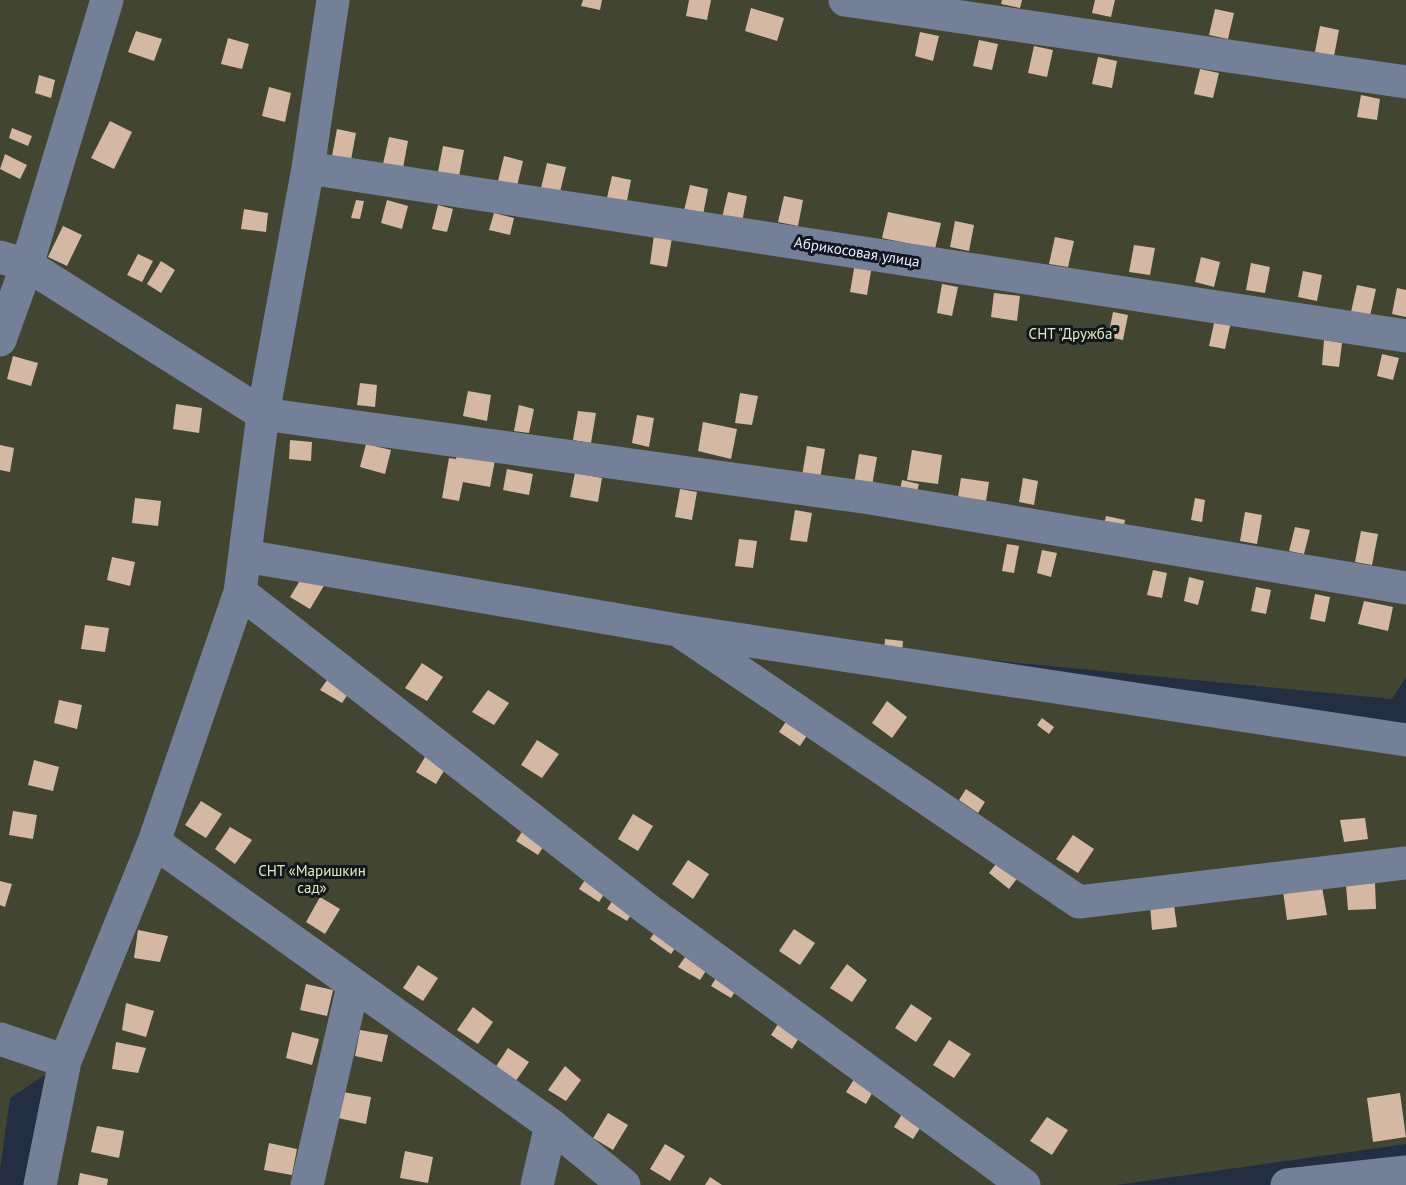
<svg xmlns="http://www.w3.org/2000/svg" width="1406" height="1185" viewBox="0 0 1406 1185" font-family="'PT Sans',sans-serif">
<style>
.green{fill:#424532}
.building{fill:#d4b8a3}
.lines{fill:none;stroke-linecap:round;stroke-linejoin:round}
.minor{stroke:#748098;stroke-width:33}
.labels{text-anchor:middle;stroke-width:6;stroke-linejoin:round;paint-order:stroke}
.street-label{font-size:15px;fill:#e9f0fd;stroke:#121720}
.park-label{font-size:15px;fill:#e2ebb3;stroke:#121720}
</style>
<rect width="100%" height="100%" fill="#242e42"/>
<path class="green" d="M0 0H1406V677L1392 699 678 630 1406 753V1144L1116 1185H43L65 1062 10 1098 0 1170Z"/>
<path class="building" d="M583 0H602L600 10 581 6Z
M689 0H711L707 20 686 16Z
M1002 0H1022L1020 8 1001 4Z
M1095 0H1115L1111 17 1092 13Z
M751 8 784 18 777 41 745 31Z
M1215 9 1234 13 1228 39 1209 35Z
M1320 26 1339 30 1334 56 1315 52Z
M136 31 162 39 154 61 128 52Z
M920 32 939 36 933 61 915 56Z
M228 38 249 44 242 69 221 64Z
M979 40 998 44 992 70 973 66Z
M1034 46 1053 50 1047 77 1028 73Z
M1098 57 1117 61 1112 88 1092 84Z
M1200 69 1219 73 1213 98 1194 94Z
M39 75 55 80 51 98 35 93Z
M269 87 291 93 285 122 262 116Z
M1361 95 1380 99 1377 120 1357 117Z
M110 121 132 132 114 169 91 158Z
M12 128 32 136 28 146 9 138Z
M337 129 356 133 351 160 332 156Z
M389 137 408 141 403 168 383 164Z
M443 146 464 150 459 176 438 172Z
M5 154 27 165 20 179 0 169Z
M504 156 523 161 517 186 498 181Z
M547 163 566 167 560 192 541 188Z
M612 176 631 180 626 206 606 202Z
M690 185 708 189 703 215 684 211Z
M728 192 747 196 742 222 722 218Z
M784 196 803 200 798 226 778 222Z
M356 200 364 201 360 219 351 218Z
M387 200 408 206 402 229 381 223Z
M438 205 453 209 447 232 432 229Z
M244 209 268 213 266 232 241 229Z
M888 212 941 223 935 249 882 238Z
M494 213 514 218 510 235 489 230Z
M955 221 974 225 969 251 950 247Z
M63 226 82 235 67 266 48 257Z
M654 235 672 238 667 267 650 264Z
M1055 237 1074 241 1068 267 1049 264Z
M1134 245 1155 248 1150 275 1129 272Z
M138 254 153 261 142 282 127 275Z
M1201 257 1220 262 1214 287 1195 282Z
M161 261 175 270 161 293 147 284Z
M855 263 872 265 867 295 850 292Z
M1251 263 1270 267 1265 293 1246 290Z
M1303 271 1322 275 1317 301 1298 297Z
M942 284 958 287 952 316 937 313Z
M1357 285 1376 289 1370 316 1351 312Z
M1397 288 1406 290V317L1392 314Z
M994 293 1020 296 1017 321 991 317Z
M1113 312 1128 315 1123 340 1108 337Z
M1215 319 1231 322 1225 349 1209 346Z
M1324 340 1342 343 1339 367 1322 365Z
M1382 354 1399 358 1393 380 1377 376Z
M13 356 38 363 31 386 7 379Z
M360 383 377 385 375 407 357 405Z
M468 391 491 395 487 421 463 416Z
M740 393 758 396 752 425 735 423Z
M176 404 202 408 199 433 173 429Z
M519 405 534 409 529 433 514 431Z
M578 411 596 413 591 443 573 440Z
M637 415 654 418 649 447 632 443Z
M703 422 737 429 731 459 698 451Z
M290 440 312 442 311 461 289 459Z
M366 444 391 450 385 474 360 467Z
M0 445 14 448 10 472 0 470Z
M807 446 825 449 820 479 802 476Z
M458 448 496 455 490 487 463 482 459 501 442 498 449 458 456 459Z
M912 450 942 455 938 484 907 480Z
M859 454 877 457 872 486 854 484Z
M507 469 533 474 529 495 503 490Z
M575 473 602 478 598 502 570 497Z
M961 478 989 482 986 501 958 497Z
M1023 478 1038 481 1034 505 1019 502Z
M902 480 919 484 914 504 898 500Z
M680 489 697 492 692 520 675 517Z
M135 498 161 501 158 526 132 523Z
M1195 498 1205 500 1202 522 1191 520Z
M795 510 812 513 807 542 790 540Z
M1245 512 1262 515 1257 544 1240 541Z
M1106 516 1125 520 1122 533 1103 529Z
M1295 527 1310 530 1304 554 1289 551Z
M1361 531 1378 534 1372 565 1355 562Z
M739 539 757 541 753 568 735 566Z
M1007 544 1019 546 1014 573 1002 571Z
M1042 550 1057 553 1051 577 1037 573Z
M112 557 135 562 130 586 107 580Z
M1153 570 1167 573 1162 598 1147 595Z
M305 572 325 584 310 609 290 597Z
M1189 577 1204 581 1198 605 1184 601Z
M1256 587 1271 590 1266 614 1251 611Z
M1315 594 1330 597 1325 622 1310 619Z
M1364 601 1393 607 1388 631 1358 624Z
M85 625 109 628 105 652 81 649Z
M885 639 903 641 902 653 884 652Z
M422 663 443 677 427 701 405 688Z
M337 666 358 679 342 703 320 690Z
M488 690 509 703 494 725 472 712Z
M59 700 82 705 77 729 54 723Z
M887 701 907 717 892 738 872 723Z
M795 708 816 722 800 746 779 732Z
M1042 718 1054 727 1049 734 1037 725Z
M537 740 559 754 542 778 521 765Z
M431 747 451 759 436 784 416 772Z
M34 760 59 767 53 791 28 785Z
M966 789 985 802 978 813 959 800Z
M201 801 222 814 206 838 185 825Z
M13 811 37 815 33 839 9 835Z
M633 814 653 826 638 851 618 839Z
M532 816 554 830 538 855 516 841Z
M1365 818 1368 839 1344 842 1340 820Z
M230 827 252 840 235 864 215 849Z
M1073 835 1094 849 1078 873 1056 859Z
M1002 856 1022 872 1009 889 989 873Z
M688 860 709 874 693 899 672 884Z
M594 866 614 879 599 902 579 889Z
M0 881 12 884 5 907 0 905Z
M1375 883 1376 909 1348 910 1346 885Z
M621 887 641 899 627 921 607 909Z
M1322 887 1327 915 1287 920 1283 891Z
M320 897 340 909 325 934 306 922Z
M1150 905H1174L1177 927 1152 930Z
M666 916 687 931 671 954 650 939Z
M794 929 815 943 800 965 779 951Z
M138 930 168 936 160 962 134 958Z
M695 943 716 956 700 980 678 967Z
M726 962 746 975 731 998 711 986Z
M847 964 867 980 852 1002 830 988Z
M418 965 438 978 423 1001 403 988Z
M306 984 333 990 327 1016 300 1010Z
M126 1003 154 1011 146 1037 122 1030Z
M911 1004 932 1018 916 1042 895 1028Z
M473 1007 493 1022 478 1044 457 1030Z
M787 1010 808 1024 792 1049 771 1035Z
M360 1030 388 1035 382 1062 355 1056Z
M292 1032 319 1039 312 1065 286 1058Z
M949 1040 971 1054 954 1078 933 1065Z
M116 1042 146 1048 138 1073 112 1069Z
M508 1048 529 1062 513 1085 493 1071Z
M565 1066 581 1080 566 1101 548 1090Z
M861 1068 880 1079 866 1104 846 1092Z
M343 1092 371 1097 366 1124 338 1118Z
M1400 1093 1406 1137 1373 1142 1367 1098Z
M908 1104 928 1116 913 1139 894 1127Z
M608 1113 628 1125 613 1150 593 1138Z
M1047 1117 1068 1130 1052 1155 1030 1141Z
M97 1126 124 1131 119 1158 91 1152Z
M269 1143 297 1149 292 1175 264 1170Z
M665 1144 685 1156 670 1181 650 1169Z
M405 1151 433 1157 428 1183 400 1178Z
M80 1173 108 1179 107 1185H78Z
M710 1177 722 1185H705Z"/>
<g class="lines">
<path class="minor" d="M845 0 1406 82
M308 168 1406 336
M0 257 27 265 263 414 870 498 1406 588
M0 340 27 265 107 0
M245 556 677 630 1406 740
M240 592 647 909 1024 1185
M684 634 1079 902 1406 863
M154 842 551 1125 624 1185
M0 1039 65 1061
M40 1185 65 1061 154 842 240 592 263 414 308 168 333 0
M307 1185 353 986
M537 1185 551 1125
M1287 1185 1406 1172"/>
</g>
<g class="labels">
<g class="street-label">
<text transform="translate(857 252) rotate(9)" y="5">Абрикосовая улица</text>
</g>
<g class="park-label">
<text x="1073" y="339">СНТ "Дружба"</text>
<text x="312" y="876">СНТ «Маришкин<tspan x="312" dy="17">сад»</tspan></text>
</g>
</g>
</svg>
